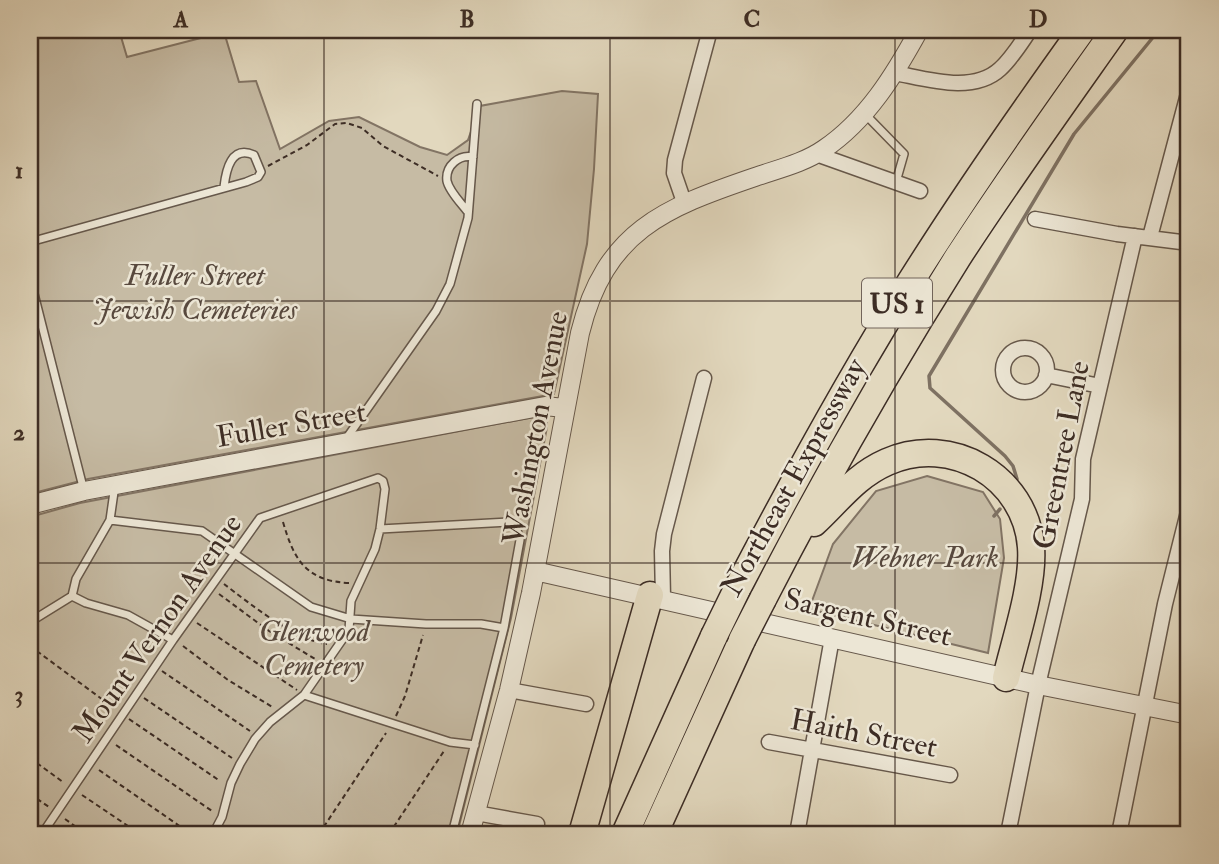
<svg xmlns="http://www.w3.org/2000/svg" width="1219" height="864" viewBox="0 0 1219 864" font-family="'IM FELL Double Pica',serif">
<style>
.green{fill:#c6bba4;stroke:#827464;stroke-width:2}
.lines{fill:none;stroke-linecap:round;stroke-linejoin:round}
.stream{stroke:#7e7162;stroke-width:3.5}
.service-casing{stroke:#66584b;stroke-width:10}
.minor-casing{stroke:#66584b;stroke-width:17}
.tertiary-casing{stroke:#66584b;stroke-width:20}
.motorway-casing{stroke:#3d2d25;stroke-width:29}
.path{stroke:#3d2d25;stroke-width:2;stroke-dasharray:5 3.5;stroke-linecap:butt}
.service{stroke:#ece6d5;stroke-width:7}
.minor{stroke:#ece6d5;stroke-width:14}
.tertiary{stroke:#ece6d5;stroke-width:18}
.motorway{stroke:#e2d8be;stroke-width:26}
.motorway-bridge-casing{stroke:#3d2d25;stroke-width:29;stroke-linecap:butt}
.motorway-bridge{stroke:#e2d8be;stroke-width:26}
.grid{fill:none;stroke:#3d2d25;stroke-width:2;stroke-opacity:0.55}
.labels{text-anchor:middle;stroke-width:5;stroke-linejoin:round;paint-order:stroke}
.shield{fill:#ece6d5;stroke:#72645a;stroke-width:2}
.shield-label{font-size:28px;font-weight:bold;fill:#3d2d25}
.park-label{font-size:30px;font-style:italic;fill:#58493e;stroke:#ece6d5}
.street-label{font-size:30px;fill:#3d2d25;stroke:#ece6d5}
.neatline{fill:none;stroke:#3d2d25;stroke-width:2.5}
.grid-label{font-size:23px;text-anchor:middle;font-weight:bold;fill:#3d2d25}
</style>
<rect width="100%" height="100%" fill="#e2d8be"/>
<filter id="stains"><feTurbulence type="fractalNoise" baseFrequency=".00286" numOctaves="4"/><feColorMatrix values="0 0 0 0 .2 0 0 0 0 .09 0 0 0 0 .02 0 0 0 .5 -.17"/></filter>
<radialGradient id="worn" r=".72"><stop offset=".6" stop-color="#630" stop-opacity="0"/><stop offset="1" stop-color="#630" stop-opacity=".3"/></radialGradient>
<path class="green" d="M30 30H119L127 57 224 32 239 82 256 81 280 149 329 121 359 117 420 147 447 155 468 140 480 106 562 91 598 94 594 169 587 244 554 394 88 479 30 494Z
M539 416 547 423V427L511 618 457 834H30V517L80 503Z
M927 476 983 492 1000 519 1004 558 988 653 809 609 833 544 876 491Z"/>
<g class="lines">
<path class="stream" d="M1017 479 1013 466 1005 456 930 388 929 376 1074 134 1159 30
M994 516 1000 509"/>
<g class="service-casing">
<path id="service" d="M864 113 904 154 896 182
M467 211C461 203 449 191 447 181 445 166 459 154 473 157
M30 242 246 182 258 177 261 172 254 155C231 145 226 170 224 187
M30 278 84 491
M346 439 436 311 450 284 468 218 477 104
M110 520 202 531 311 607 351 619 426 624H481L504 628
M380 529 509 522 516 527 520 540 504 628 452 834
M72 596 86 603 128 615 173 640
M30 622 72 596 76 579 110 520 115 485
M304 695 450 742 475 745
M30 828 42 834
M42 834 173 640 260 518 378 478 383 481 385 489 380 529 375 549 351 601 349 630 304 695 270 722 255 739 240 764 231 783 222 817 213 834"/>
</g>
<g class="minor-casing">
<path id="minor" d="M895 73C927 79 973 94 1000 69 1012 58 1021 43 1030 30
M816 154 920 191
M684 202 674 173 675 160 710 30
M1035 219 1117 234 1189 243
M1150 237 1189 90
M1003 370a22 22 0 1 1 44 0a22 22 0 1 1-44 0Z
M1046 375 1100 386
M663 598 662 551 664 534 704 378
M509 690 586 704
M769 742 950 775
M476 813 537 824
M797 834 832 638
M1008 834 1038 685 1082 499 1083 459 1135 236
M1119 834 1165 604 1189 508"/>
</g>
<g class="tertiary-casing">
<path id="tertiary" d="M30 505 84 491 159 477 545 406 564 408
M535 571 1038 685 1189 715
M470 834 509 690 531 593 580 333C605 231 664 208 755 177 778 169 804 163 824 149 867 120 895 74 919 30"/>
</g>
<g class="motorway-casing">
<path id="motorway" d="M814 523C838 501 855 476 887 462 951 433 1026 477 1031 547 1034 585 1015 640 1006 678
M736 591C791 486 848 381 911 281 965 195 1023 112 1082 30
M763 599C823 482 888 368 958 257 1008 180 1062 105 1115 30
M582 834 650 595
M625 834 714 636
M654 834 742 640"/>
</g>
<path class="path" d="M268 166 307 145 335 124 347 123 362 128 383 146 438 176
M283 522C294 560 306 581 349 583
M224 584C249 603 296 641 327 644
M219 594 269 631 315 659
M197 623 297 690
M30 646 114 708
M183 646 228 680 274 708
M162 671 250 731
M144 698 232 758
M396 716 405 696 423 635
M129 719 220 781
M116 745 212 811
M30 758 63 782
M99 770 191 834
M30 794 49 807
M82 795 140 834
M65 819 86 834
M319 834 386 733
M389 834 444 751"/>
<use href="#service" class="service"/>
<use href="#minor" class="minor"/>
<use href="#tertiary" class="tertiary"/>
<use href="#motorway" class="motorway"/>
<g class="motorway-bridge-casing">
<path id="motorway-bridge" d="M714 636 736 591
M742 640 763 599"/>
</g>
<use href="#motorway-bridge" class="motorway-bridge"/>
</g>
<path class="grid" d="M324 30V834M610 30V834M895 30V834M30 301H1189M30 563H1189"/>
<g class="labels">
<rect class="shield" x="862" y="278.5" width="70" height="49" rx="5"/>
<g class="shield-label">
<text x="897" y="313">US 1</text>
</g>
<g class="park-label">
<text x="195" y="285">Fuller Street<tspan x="195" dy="34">Jewish Cemeteries</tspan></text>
<text x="925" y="567">Webner Park</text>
<text x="314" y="641">Glenwood<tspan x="314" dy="34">Cemetery</tspan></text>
</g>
<g class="street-label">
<text transform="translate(291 424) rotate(-10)" y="10">Fuller Street</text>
<text transform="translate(535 428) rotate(-79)" y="10">Washington Avenue</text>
<text transform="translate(1061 455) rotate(-79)" y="10">Greentree Lane</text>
<text transform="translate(793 477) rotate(-61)" y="10">Northeast Expressway</text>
<text transform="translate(868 617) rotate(13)" y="10">Sargent Street</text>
<text transform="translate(157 628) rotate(-55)" y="10">Mount Vernon Avenue</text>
<text transform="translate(864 733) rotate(11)" y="10">Haith Street</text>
</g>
</g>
<rect width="1219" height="864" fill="none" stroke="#e2d8be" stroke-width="77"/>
<rect x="38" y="38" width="1142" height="788" class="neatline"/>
<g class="grid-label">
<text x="181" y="27">A</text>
<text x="467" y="27">B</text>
<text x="752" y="27">C</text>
<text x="1038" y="27">D</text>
<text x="19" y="178">1</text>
<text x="19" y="440">2</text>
<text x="19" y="702">3</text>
</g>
<rect width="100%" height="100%" filter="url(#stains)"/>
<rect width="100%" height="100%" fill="url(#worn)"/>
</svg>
